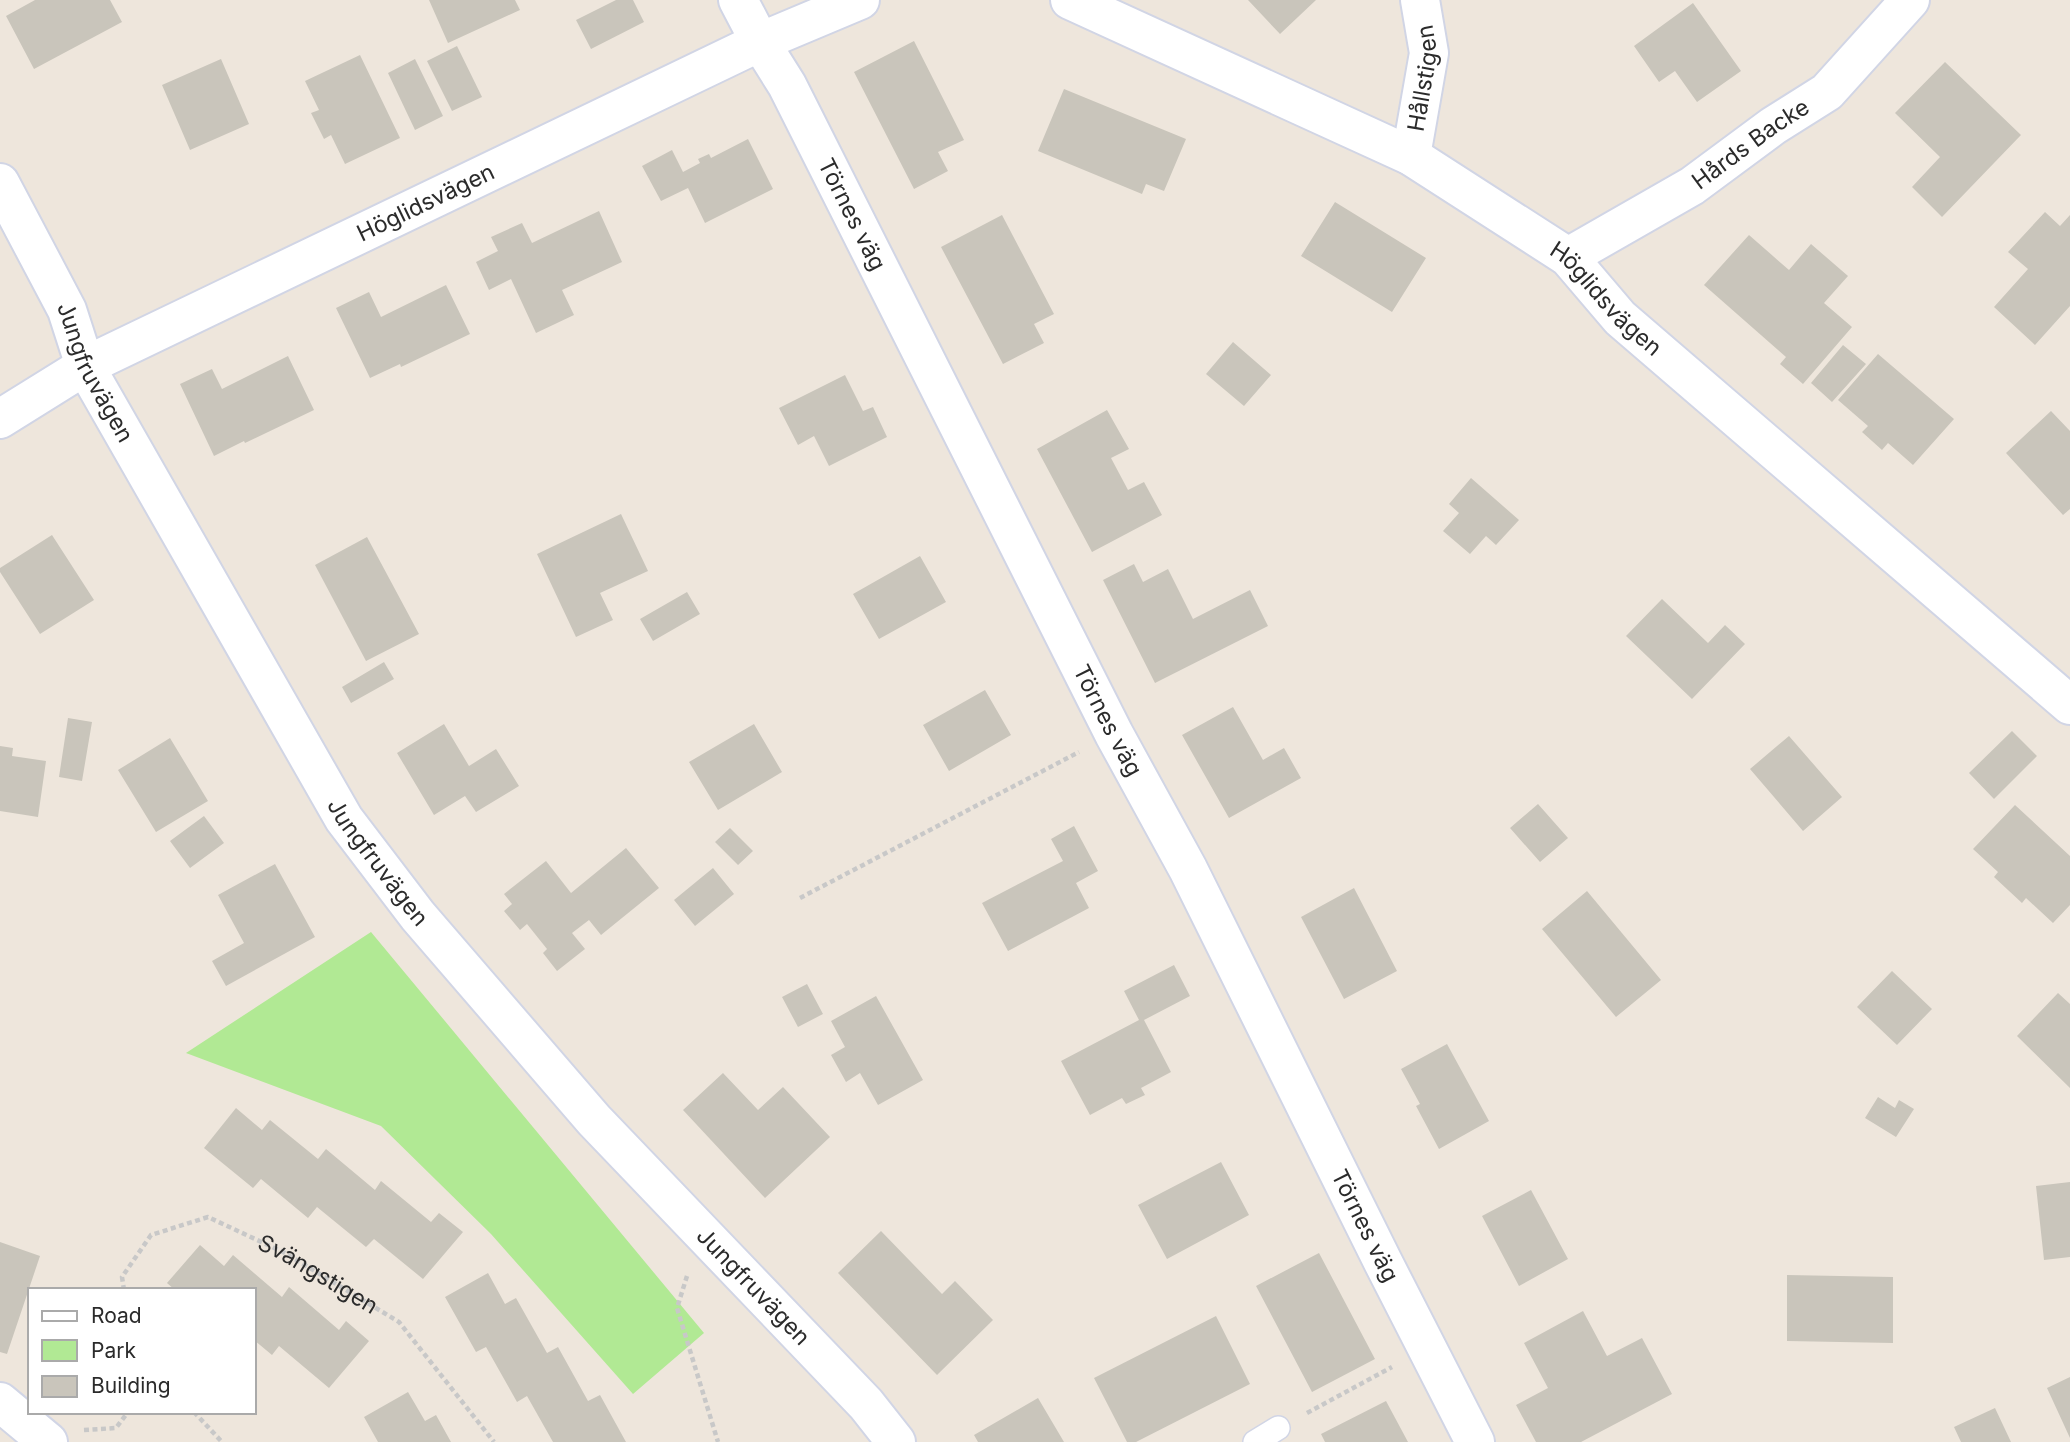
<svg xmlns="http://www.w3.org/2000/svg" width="2070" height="1442" viewBox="0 0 2070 1442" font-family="Inter,sans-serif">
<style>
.green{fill:#b1e994}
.building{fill:#c9c5bb}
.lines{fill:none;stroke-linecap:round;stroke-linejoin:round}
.lane-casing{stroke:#d1d5e5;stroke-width:26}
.street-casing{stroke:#d1d5e5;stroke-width:42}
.path{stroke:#c8c8c8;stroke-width:4.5;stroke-dasharray:5 3.5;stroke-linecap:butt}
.lane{stroke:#fff;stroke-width:23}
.street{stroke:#fff;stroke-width:38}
.labels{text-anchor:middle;stroke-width:5;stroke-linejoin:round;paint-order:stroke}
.street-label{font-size:23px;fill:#2b2b2b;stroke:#fff}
</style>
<rect width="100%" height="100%" fill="#eee6dc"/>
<path class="green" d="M371 932 704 1333 633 1394 491 1234 381 1126 186 1053Z"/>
<path class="building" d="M35 0H110L122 22 34 69 6 16Z
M429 0H515L520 10 448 43Z
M616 0H633L644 22 591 49 576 20Z
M1248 0H1316L1280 34Z
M1693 3 1741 71 1697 102 1675 71 1659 82 1634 46Z
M914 41 964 140 938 152 948 171 914 189 854 72Z
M457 46 482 97 452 111 427 61Z
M360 55 400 138 345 164 331 135 324 139 311 113 319 110 305 81Z
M221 59 249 124 190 150 162 85Z
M415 59 443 116 415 130 388 73Z
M1945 62 2021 135 1942 217 1912 187 1940 157 1895 113Z
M1064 89 1186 139 1164 191 1146 184 1142 194 1038 151Z
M748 139 773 189 705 223 688 188 661 201 642 166 672 150 683 172 700 163 698 159 709 154 711 158Z
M1335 202 1426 258 1392 312 1301 256Z
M599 211 622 262 562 290 574 315 536 333 511 279 489 290 476 262 498 251 491 237 522 223 532 243Z
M2045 212 2060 226 2070 215V306L2035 345 1994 307 2028 269 2008 252Z
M1002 215 1054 314 1034 324 1044 343 1003 364 941 247Z
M1749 235 1789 270 1811 244 1848 276 1824 303 1852 327 1803 384 1780 364 1786 357 1704 285Z
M446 285 470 334 401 367 400 364 370 378 336 308 369 292 381 317Z
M1233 342 1271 375 1244 406 1206 374Z
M1843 345 1866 364 1832 402 1811 383Z
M1878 354 1954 419 1913 465 1888 443 1882 450 1862 432 1868 426 1838 400Z
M288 356 314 410 245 443 244 441 214 456 180 384 212 369 222 389Z
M845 375 863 411 873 407 887 437 829 466 814 436 798 445 779 408Z
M1107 410 1129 449 1111 458 1128 490 1144 482 1162 515 1092 552 1037 449Z
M2051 411 2070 431V509L2063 515 2006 453Z
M1471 478 1519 520 1496 545 1486 536 1470 554 1443 531 1459 513 1449 504Z
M621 514 648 571 600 593 613 620 576 637 537 554Z
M52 535 94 600 40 634 0 572V568Z
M367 537 419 634 366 661 315 565Z
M920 556 946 602 879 639 853 594Z
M1134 564 1143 582 1168 569 1193 619 1250 590 1268 626 1155 683 1103 580Z
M687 592 700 614 653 641 640 619Z
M1662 599 1708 643 1725 625 1745 644 1692 699 1626 636Z
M384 662 394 679 351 703 342 687Z
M985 690 1011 735 949 771 923 725Z
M1233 707 1263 760 1284 748 1301 778 1229 818 1182 735Z
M68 718 92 722 82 781 59 777Z
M444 724 469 766 496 749 519 786 476 812 465 796 434 815 397 753Z
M754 724 782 772 718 810 689 762Z
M2012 731 2037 756 1994 799 1969 773Z
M1789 736 1842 797 1803 831 1750 769Z
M170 738 208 801 156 832 118 770Z
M0 746 13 748 12 756 46 761 38 817 0 811Z
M1538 804 1568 838 1540 862 1510 828Z
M2015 805 2070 856V905L2053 923 2026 898 2022 903 1994 877 1998 872 1973 849Z
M204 816 224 843 190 868 170 841Z
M1074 826 1098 871 1076 883 1089 908 1008 951 982 903 1063 861 1051 839Z
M730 828 753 851 738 865 715 842Z
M626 848 659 888 601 935 589 920 572 933 585 949 557 971 543 953 547 949 527 924 520 930 504 911 512 904 504 894 546 861 571 893Z
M275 864 315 937 226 986 212 961 244 943 218 895Z
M713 868 734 894 695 926 674 900Z
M1354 888 1397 971 1344 999 1301 917Z
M1587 891 1661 980 1616 1017 1542 929Z
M1174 965 1190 996 1144 1020 1171 1072 1141 1088 1145 1095 1126 1104 1122 1098 1090 1115 1061 1061 1139 1020 1124 991Z
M1892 971 1932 1009 1897 1045 1857 1007Z
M807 984 823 1014 798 1027 782 997Z
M2058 993 2070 1004V1088L2017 1036Z
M876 996 923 1080 878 1105 860 1073 846 1082 831 1055 845 1047 831 1021Z
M1447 1044 1489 1121 1439 1149 1416 1106 1420 1104 1401 1069Z
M723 1073 758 1110 783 1087 830 1137 765 1198 683 1110Z
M1878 1097 1895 1108 1899 1100 1914 1109 1896 1137 1865 1118Z
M236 1108 262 1130 270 1120 318 1159 326 1149 375 1190 381 1181 431 1222 439 1213 463 1232 423 1279 374 1239 366 1247 317 1207 308 1218 261 1179 253 1188 204 1148Z
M1221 1162 1249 1215 1167 1259 1138 1205Z
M2070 1182V1257L2044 1260 2036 1186Z
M1531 1190 1568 1259 1519 1286 1482 1216Z
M881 1231 942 1294 955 1281 993 1320 937 1375 838 1273Z
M0 1242 40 1256 7 1354 0 1352Z
M200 1245 224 1266 233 1255 282 1297 289 1287 339 1330 346 1321 369 1341 329 1388 279 1346 272 1355 254 1340V1290H175L167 1283Z
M1319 1253 1375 1359 1312 1392 1256 1286Z
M488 1273 505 1304 516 1298 547 1353 558 1347 588 1401 600 1395 626 1442H553L527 1396 517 1402 486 1347 476 1352 445 1297Z
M1787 1275 1893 1277V1343L1787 1341Z
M1583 1311 1607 1356 1642 1338 1672 1394 1581 1442H1536L1516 1405 1548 1388 1524 1343Z
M1216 1316 1250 1384 1136 1442H1127L1094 1378Z
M2070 1377V1438L2047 1388Z
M408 1392 425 1421 436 1415 451 1442H378L364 1417Z
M1038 1398 1064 1442H978L974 1435Z
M1386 1401 1408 1442H1325L1321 1434Z
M1995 1408 2011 1442H1961L1954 1427Z"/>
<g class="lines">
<g class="lane-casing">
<path id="lane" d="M1255 1442 1278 1428"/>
</g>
<g class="street-casing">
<g id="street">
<path id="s2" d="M738 0 760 42 787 85 1114 734 1188 869 1383 1262 1475 1442"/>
<path id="s3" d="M1070 0 1411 156 1568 257 1620 318 2070 705"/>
<path id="s4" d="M1411 156 1429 53 1420 0"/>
<path id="s5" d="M0 183 67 310 85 366 344 819 418 916 594 1120 866 1404 896 1442"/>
<path id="s6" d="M1568 257 1692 186 1773 126 1827 92 1910 0"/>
<path id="s7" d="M0 419 85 366 760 42 860 0"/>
<path d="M0 1402 48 1442"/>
</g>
</g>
<g class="path">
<path d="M800 898 1079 752"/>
<path d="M687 1276 677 1308 718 1442"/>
<path id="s1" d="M124 1290 122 1277 151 1235 208 1217 285 1253 399 1322 494 1442"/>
<path d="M194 1412 222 1442"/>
<path d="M1307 1413 1392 1367"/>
<path d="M84 1430 116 1428 128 1412"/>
</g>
<use href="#lane" class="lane"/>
<use href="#street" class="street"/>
</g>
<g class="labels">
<g class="street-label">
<text dy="8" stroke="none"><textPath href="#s4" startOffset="79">Hållstigen</textPath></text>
<text dy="8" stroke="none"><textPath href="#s6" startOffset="215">Hårds Backe</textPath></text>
<text dy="8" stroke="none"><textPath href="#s7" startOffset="478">Höglidsvägen</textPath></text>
<text dy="8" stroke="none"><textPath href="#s2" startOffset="243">Törnes väg</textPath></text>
<text dy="8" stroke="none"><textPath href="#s3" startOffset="618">Höglidsvägen</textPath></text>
<text dy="8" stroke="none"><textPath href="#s5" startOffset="212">Jungfruvägen</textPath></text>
<text dy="8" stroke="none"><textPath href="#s2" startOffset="810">Törnes väg</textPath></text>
<text dy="8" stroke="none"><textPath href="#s5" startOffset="779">Jungfruvägen</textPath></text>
<text dy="8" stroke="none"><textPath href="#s2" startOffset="1377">Törnes väg</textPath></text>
<text dy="8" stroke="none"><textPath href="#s1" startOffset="248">Svängstigen</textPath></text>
<text dy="8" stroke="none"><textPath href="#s5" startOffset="1346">Jungfruvägen</textPath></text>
</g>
</g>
<rect x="28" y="1288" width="228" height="126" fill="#ffffff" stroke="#aaaaaa" stroke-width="2"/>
<rect x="42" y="1311" width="35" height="10" fill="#ffffff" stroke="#aaaaaa" stroke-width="2"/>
<text x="91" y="1323" font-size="21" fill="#2b2b2b">Road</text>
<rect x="42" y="1340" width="35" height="21" fill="#b1e994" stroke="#aaaaaa" stroke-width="2"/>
<text x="91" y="1358" font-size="21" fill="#2b2b2b">Park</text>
<rect x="42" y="1376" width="35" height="21" fill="#c9c5bb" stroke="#aaaaaa" stroke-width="2"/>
<text x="91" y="1393" font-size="21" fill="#2b2b2b">Building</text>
</svg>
